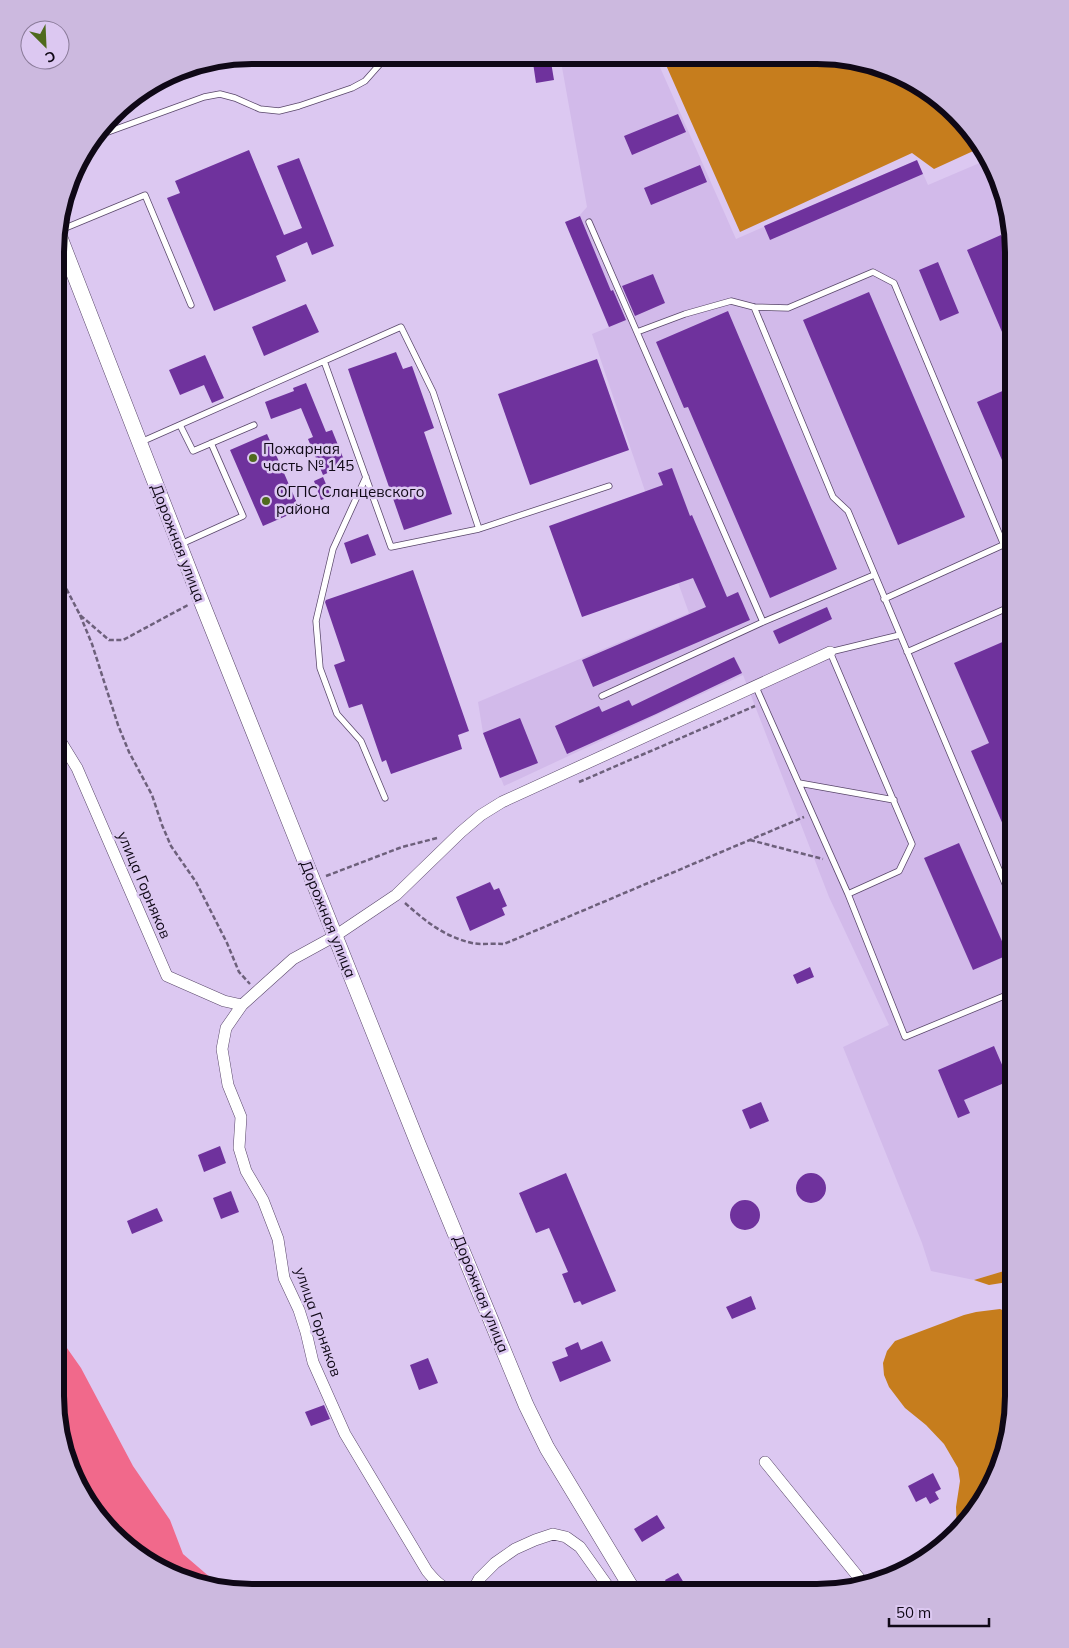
<svg xmlns="http://www.w3.org/2000/svg" width="1069" height="1648" viewBox="0 0 1069 1648" font-family="Mulish,sans-serif">
<style>
.built{fill:#d2baea}
.forest{fill:#c67d1d}
.water{fill:#f1698b}
.building{fill:#6f329d}
.lines{fill:none;stroke-linecap:round;stroke-linejoin:round}
.service-casing{stroke:#59476a;stroke-width:7}
.minor-casing{stroke:#59476a;stroke-width:12}
.tertiary-casing{stroke:#59476a;stroke-width:16}
.path{stroke:#6d607b;stroke-width:2.5;stroke-dasharray:5 2.5;stroke-linecap:butt}
.service{stroke:#fff;stroke-width:5.5}
.minor{stroke:#fff;stroke-width:11}
.tertiary{stroke:#fff;stroke-width:15}
.poi-dot{fill:#4f6a1d;stroke:#dcc8f1;stroke-width:2}
.labels{text-anchor:middle;stroke-width:5;stroke-linejoin:round;paint-order:stroke}
.poi-label{font-size:15px;fill:#0f0816;stroke:#dcc8f1;text-anchor:start}
.street-label{font-size:15px;fill:#0f0816;stroke:#dcc8f1}
.rim{fill:none;stroke:#0f0816;stroke-width:6}
</style>
<rect width="100%" height="100%" fill="#dcc8f1"/>
<path class="built" d="M560 56H655L736 239 917 160 928 185 989 159 999 176 1014 252V1268L974 1280 931 1271 922 1243 843 1047 889 1025 829 897 743 675 504 786 483 733 478 702 689 613 645 491 592 334 609 327 579 216 587 207Z"/>
<path class="forest" d="M662 56 843 57 893 70 937 96 973 132 982 147 934 169 912 153 740 232Z
M1014 1268V1281L989 1285 974 1280Z
M1000 1309 1014 1315V1409L1003 1460 981 1506 957 1531 956 1507 960 1481 958 1468 944 1444 926 1425 905 1408 889 1387 884 1375 883 1363 887 1351 895 1341 964 1315 976 1312Z"/>
<path class="water" d="M55 1331 81 1368 133 1466 170 1520 183 1554 226 1591 177 1578 132 1552 96 1516 70 1472 55 1396Z"/>
<path class="building" d="M532 56H550L554 80 536 83Z
M678 114 686 132 632 155 624 136Z
M249 150 284 235 302 228 277 166 299 158 334 246 312 255 307 242 276 256 286 281 214 311 167 198 180 193 175 181Z
M917 160 923 174 770 240 764 226Z
M700 165 707 182 651 205 644 188Z
M580 216 611 291 613 290 626 320 609 327 565 222Z
M1001 235 1014 264V360L967 250Z
M938 262 959 313 940 321 919 270Z
M653 274 665 303 635 316 622 286Z
M869 292 965 517 898 545 803 320Z
M306 304 319 332 264 356 252 327Z
M728 311 837 569 770 598 688 407 684 408 656 342Z
M396 352 403 369 412 366 434 428 424 432 452 514 404 530 348 369Z
M205 355 224 398 212 403 204 385 180 395 169 370Z
M597 359 629 450 530 485 498 394Z
M306 383 326 432 332 430 346 465 323 475 308 439 313 437 301 408 271 419 265 402 294 391 293 388Z
M1014 386V488L977 402Z
M267 434 300 510 263 526 230 450Z
M672 468 690 516 692 515 727 597 738 592 750 620 593 687 582 660 706 607 693 578 582 617 549 526 663 485 658 473Z
M323 477 331 496 321 500 314 481Z
M368 534 376 555 351 564 344 543Z
M413 570 469 731 458 735 462 749 391 774 386 760 382 762 362 704 349 708 334 665 345 661 325 602 326 600Z
M827 607 832 619 779 644 773 631Z
M1014 637V850L971 751 989 743 954 663Z
M734 657 742 673 656 714 567 754 555 726 599 706 602 712 629 700 632 706Z
M520 718 538 763 500 778 483 733Z
M959 843 1008 955 973 970 924 858Z
M490 882 494 890 499 888 507 906 502 908 505 915 470 931 456 897Z
M810 967 814 977 797 984 793 975Z
M994 1046 1009 1081 964 1100 970 1113 958 1118 938 1070Z
M761 1102 769 1121 750 1129 742 1110Z
M220 1146 226 1163 204 1172 198 1155Z
M566 1173 616 1291 582 1305 580 1301 574 1303 562 1274 568 1272 549 1228 536 1233 519 1193Z
M796 1188a15 15 0 1 1 30 0a15 15 0 1 1-30 0Z
M231 1191 239 1212 221 1219 213 1198Z
M730 1215a15 15 0 1 1 30 0a15 15 0 1 1-30 0Z
M157 1208 163 1221 132 1234 127 1221Z
M751 1296 756 1309 732 1319 726 1307Z
M602 1341 611 1361 560 1382 552 1362 568 1356 565 1348 578 1342 581 1350Z
M428 1358 438 1383 419 1390 410 1365Z
M324 1405 330 1419 311 1426 305 1412Z
M933 1473 941 1489 935 1492 939 1499 930 1504 926 1497 916 1502 908 1486Z
M657 1515 665 1528 642 1542 634 1529Z
M678 1573 690 1593H672L665 1580Z"/>
<g class="lines">
<g class="service-casing">
<path id="service" d="M97 136 204 97 220 94 235 98 260 109 279 111 299 106 352 88 365 81 388 55
M589 222 763 622
M58 231 145 195 191 305
M754 307 833 497 848 511 1014 905
M637 332 685 314 731 301 754 307 788 308 873 272 894 283 1014 569
M324 361 391 547 479 529 609 486
M180 425 193 451 254 425
M141 442 401 327 433 392 479 529
M366 477 333 549 316 621 320 668 337 714 361 741 385 798
M181 544 243 516 211 443
M884 599 1014 540
M907 652 1014 605
M755 685 848 894 905 1037 1014 992
M602 696 763 622 874 575
M799 783 894 800
M848 894 899 871 912 844 830 652 900 635"/>
</g>
<g class="minor-casing">
<path id="minor" d="M56 734 77 768 167 976 224 1001 242 1005
M765 1462 864 1584
M457 1592C443 1589 436 1582 427 1571L345 1434 313 1362 306 1332 299 1310 284 1278 278 1239 263 1200 246 1171 239 1148 241 1117 228 1085 222 1049 226 1028 242 1005 293 959 335 936 396 895 461 832 481 815 502 802 830 652
M472 1592 479 1579 495 1563 515 1549 535 1540 553 1534 566 1537 580 1547 607 1585 618 1592 630 1587"/>
</g>
<g class="tertiary-casing">
<path id="tertiary" d="M57 230 200 598 419 1146 526 1405 547 1448 634 1592"/>
</g>
<path class="path" d="M56 569 80 615 109 640H123L188 605
M80 615 92 644 118 725 129 752 152 795 162 825 171 846 196 882 227 943 239 972 250 984
M579 782 755 706
M750 840 823 859
M326 876 402 847 437 838
M405 903C425 921 445 937 472 943 482 945 494 943 504 944L804 817"/>
<use href="#service" class="service"/>
<use href="#minor" class="minor"/>
<use href="#tertiary" class="tertiary"/>
</g>
<g class="poi-dot">
<circle cx="253" cy="458" r="5"/>
<circle cx="266" cy="501" r="5"/>
</g>
<g class="labels">
<g class="poi-label">
<text x="263" y="454">Пожарная<tspan x="263" dy="17">часть № 145</tspan></text>
<text x="276" y="497">ОГПС Сланцевского<tspan x="276" dy="17">района</tspan></text>
</g>
<g class="street-label">
<text transform="translate(178 543) rotate(69)" y="5">Дорожная улица</text>
<text transform="translate(144 885) rotate(67)" y="5">улица Горняков</text>
<text transform="translate(328 919) rotate(68)" y="5">Дорожная улица</text>
<text transform="translate(481 1294) rotate(68)" y="5">Дорожная улица</text>
<text transform="translate(318 1322) rotate(71)" y="5">улица Горняков</text>
</g>
</g>
<path d="M0 0H1069V1648H0ZM252 64H817A188 188 0 0 1 1005 252V1396A188 188 0 0 1 817 1584H252A188 188 0 0 1 64 1396V252A188 188 0 0 1 252 64Z" fill="#ccb9df" fill-rule="evenodd"/>
<path class="rim" d="M252 64H817A188 188 0 0 1 1005 252V1396A188 188 0 0 1 817 1584H252A188 188 0 0 1 64 1396V252A188 188 0 0 1 252 64Z"/>
<g transform="translate(45 45) rotate(156)"><circle r="24" fill="#dcc8f1" stroke="#8a7b99"/>
<path d="M0-4L9 19L0 12L-9 19Z" fill="#4f6a1d"/>
<text y="-8" font-size="14" font-weight="bold" text-anchor="middle" fill="#0f0816">С</text>
</g>
<path d="M889 1618v8h100v-8" fill="none" stroke="#0f0816" stroke-width="2.5"/>
<text x="896" y="1618" font-size="15" fill="#0f0816" stroke="#dcc8f1" stroke-width="4" paint-order="stroke">50 m</text>
</svg>
